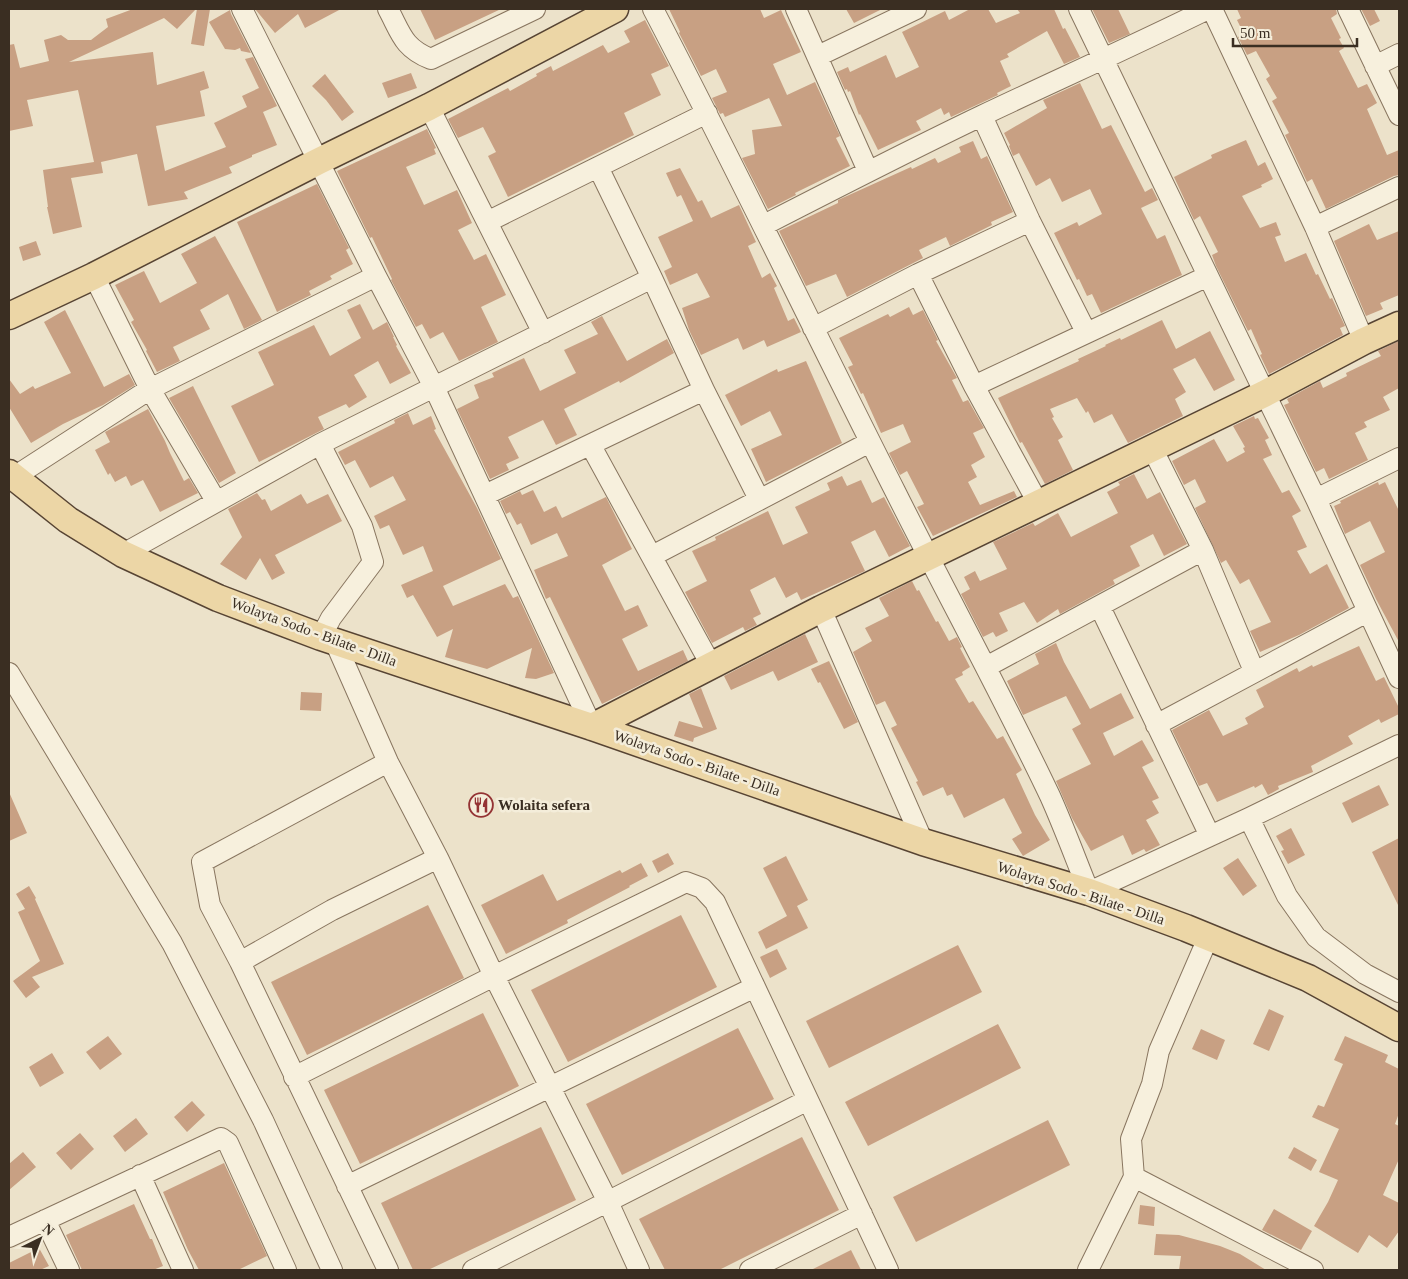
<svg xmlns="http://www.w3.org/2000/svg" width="1408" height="1279" viewBox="0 0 1408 1279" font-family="Georgia,serif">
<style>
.building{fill:#c8a083}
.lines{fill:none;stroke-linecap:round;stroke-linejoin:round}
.minor-casing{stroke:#88755f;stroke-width:22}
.major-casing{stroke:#574433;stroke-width:29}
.minor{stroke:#f7f0dd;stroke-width:20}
.major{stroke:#ecd6a6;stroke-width:26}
.labels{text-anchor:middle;stroke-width:5;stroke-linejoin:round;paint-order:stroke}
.street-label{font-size:15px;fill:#3a2e22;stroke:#f4edda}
.poi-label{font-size:15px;font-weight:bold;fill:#3a2e22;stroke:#f4edda;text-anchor:start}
</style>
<rect width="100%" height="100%" fill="#ece2ca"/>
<path class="building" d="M133 9H196L177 29 164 18 69 62 153 52 157 85 204 71 209 88 200 91 205 116 156 126 165 171 226 147 214 123 247 107 242 96 259 88 245 59 253 57 277 106 263 112 277 145 252 155V157L229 167 232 173 184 192 188 199 148 206 137 154 101 162 103 173 71 178 82 227 53 234 47 207H48L43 170 94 162 78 90 27 100 33 126 9 131V45L14 44 20 68 49 61 44 40 61 35 68 40H91L108 27 106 19Z
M197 9H210L204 46 191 44Z
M255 9H341L305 28 298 14 275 33Z
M420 9H501L435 40Z
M669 9H760L764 18 781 10 801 52 773 64 787 95 815 82 840 136 836 138 850 166 795 193 796 195 768 209 742 158 755 154 752 130 782 126 769 98 725 117 723 113 720 114 712 98 727 92 716 69 701 76 679 33 680 32Z
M846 9H882L854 23Z
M970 9H988L996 23 1020 13 1017 9H1054L1063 29 1065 28 1080 57 1064 64 1047 31 1007 54 1009 57 1000 61 1011 86 997 93 998 95 951 117 949 112 944 115 941 108 916 121 921 130 878 150 860 114 859 115 850 91 848 92 847 89 845 90 837 72 848 67 850 72 886 55 896 78 919 67 902 32 945 11 949 20Z
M1092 9H1118L1130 34 1109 43Z
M1237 9H1336L1337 14 1331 18 1341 38 1339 39 1344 48 1339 51 1358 88 1367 84 1377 103 1367 109 1387 155 1399 150V175L1394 176 1326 209 1312 179 1307 182 1285 135 1289 133 1272 101 1277 98 1266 79 1270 76 1256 51 1247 55 1238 37 1244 34 1237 20 1241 18Z
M1361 9H1374L1380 21 1370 26Z
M230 10 231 14 251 53 241 51 240 48 235 50 225 49 209 22Z
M645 20 669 66 651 74 661 95 624 113 634 135 508 197 488 156 496 152 483 127 458 138 448 119 508 88 510 91 537 76 536 74 551 66 553 71 603 45 608 53 630 42 624 31Z
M411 73 417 88 388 98 382 83Z
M325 74 354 112 342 121 326 100 312 86Z
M1080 83 1102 129 1111 125 1145 192 1152 188 1158 200 1141 208 1157 239 1165 235 1182 275 1101 313 1092 294 1087 296 1079 279 1077 280 1054 233 1077 222 1079 226 1102 214 1090 189 1062 202 1050 178 1036 186 1019 153 1013 156 1009 146 1010 145 1004 133 1047 108 1043 100Z
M427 129 436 148 434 149 436 154 406 167 424 205 457 190 472 223 458 230 474 260 486 254 506 295 481 307 498 342 459 361 443 332 430 339 422 324 416 327 391 280 392 279 372 237 370 238 337 171Z
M1246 140 1258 166 1265 162 1273 179 1261 185 1262 187 1242 196 1260 228 1276 222 1281 235 1275 237 1285 262 1306 253 1316 275 1318 274 1330 299 1332 298 1345 326 1340 328 1343 335 1269 374 1260 355 1262 354 1251 329 1248 331 1216 266 1212 255 1218 252 1200 216 1194 220 1174 177 1212 158 1211 155Z
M973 141 981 159 987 156 1013 212 991 222 992 225 950 246 946 237 919 250 923 258 847 297 836 274 806 286 779 231 838 203V200L911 167 912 169 935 158 938 163 961 152 959 147Z
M680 168 698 202 702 200 711 218 739 205 756 242 748 246 762 278 770 273 777 286 774 288 788 321 794 318 801 332 767 347 764 340 743 350 738 338 701 355 689 330 682 308 710 297 697 273 670 285 664 271 672 267 658 237 693 221 681 195 677 197 666 173Z
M317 184 349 248 346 250 353 264 330 276 332 279 309 291 311 295 277 312 237 222Z
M1369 224 1377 240 1399 231V295L1380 303 1383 309 1366 316 1334 241Z
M215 236 262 320 244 329 228 294 200 310 210 329 173 347 180 361 157 372 146 351 147 350 131 322 134 320 115 285 144 271 160 303 197 283 181 254Z
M36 241 41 255 23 261 19 247Z
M360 304 373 330 387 322 394 337H393L397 345 396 346 411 373 390 384 378 361 354 375 367 397 349 408 346 404 318 417 324 429 259 462 231 406 274 385 258 352 314 325 330 356 361 338 347 310Z
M909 307 913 315 923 310 938 340 936 341 957 378 952 380 963 402 968 400 984 428 973 433 985 457 971 465 977 477 968 482 980 505 1014 491 1017 497 933 536 917 507 924 504 907 471 900 475 889 453 911 442 903 424 881 433 863 393 861 394 848 367 853 365 839 338 888 314 890 317Z
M65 310 104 387 129 374 135 385 103 405 63 424 31 443 9 407V379L20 394 33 386 35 389 71 373 44 322Z
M602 316 627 361 667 339 674 353 620 383 619 381 564 409 577 435 556 445 543 420 508 437 519 458 506 464 509 470 490 479 457 409 479 398 474 385 494 377 492 373 524 358 540 391 576 373 564 350 598 334 591 322Z
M1162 320 1176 349 1210 331 1235 380 1214 391 1195 358 1173 369 1186 392 1175 399 1183 416 1128 443 1112 414 1094 423 1088 411 1086 413 1077 398 1050 409 1054 417 1052 418 1063 437 1058 440 1073 470 1045 484 1022 442 1020 443 998 398 1079 361 1078 359 1106 346 1105 345 1120 338 1121 340Z
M1399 341V388L1383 397 1390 410 1364 422 1367 427 1355 433 1368 460 1329 479 1324 468 1316 472 1284 405 1289 403 1287 399 1320 381 1323 388 1347 376 1346 373 1381 356 1378 351Z
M806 361 842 443 766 482 751 449 782 435 770 411 741 426 725 395 777 369 778 372Z
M193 386 236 473 219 483 169 398Z
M148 409 165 441 170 453 184 481 189 478 198 493 160 512 143 480 131 486 126 476 115 482 110 473 108 475 95 450 110 442 105 432Z
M408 413 413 425 431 416 436 429 434 430 477 508 501 559 443 586 453 606 505 584 513 598 518 596 554 673 536 679 525 678 532 648 487 669 445 657 453 629 437 637 413 595 407 598 401 585 433 571 423 546 403 555 389 525 380 529 374 516 406 500 393 476 370 488 355 460 345 465 338 452 395 423 394 420Z
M1254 416 1255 419 1258 418 1269 438 1265 440 1272 455 1263 459 1282 493 1289 490 1301 511 1292 516 1307 547 1297 551 1310 574 1327 564 1349 608 1299 635 1260 652 1250 631 1271 622 1249 579 1240 584 1226 560 1221 563 1195 508 1206 502 1195 479 1184 485 1172 461 1214 439 1227 462 1245 452 1243 448 1245 447 1233 426Z
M1134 474 1147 499 1160 492 1187 544 1164 556 1153 534 1130 546 1140 566 1113 580 1115 584 1060 614 1058 609 1037 623 1024 602 999 613 1008 631 996 637 993 632 983 637 961 594 970 589 964 577 975 571 980 581 1007 569 993 542 1033 523 1035 526 1058 513 1071 537 1118 513 1107 492 1120 485 1118 482Z
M842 476 847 486 861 480 872 503 884 497 910 546 889 557 875 530 851 542 865 571 801 600 797 592 786 598 775 577 750 590 761 614 753 618 757 625 745 631 743 627 712 643 685 592 707 581 692 551 716 540 715 537 768 511 783 545 808 533 795 507 830 490 827 483Z
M1378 482 1379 485 1385 482 1399 511V642L1376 599 1360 565 1385 552 1370 521 1345 534 1334 506 1341 503 1340 501Z
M533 490 544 512 556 506 562 518 606 497 632 549 602 565 625 611 638 605 648 626 622 639 638 671 683 650 688 661 602 704 550 597 546 599 534 570 568 556 557 533 531 545 521 523 517 525 510 512 506 514 500 501 520 491 522 495Z
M257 493 262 500 265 499 271 511 301 494 307 504 328 494 342 521 275 555 285 573 272 580 260 558 246 580 220 564 242 537 228 509Z
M912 581 917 591 919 590 936 622 938 621 949 641 957 637 962 647 960 648 970 667 962 672 963 675 955 679 969 703 973 701 997 739 1003 736 1022 770 1016 774 1035 815 1050 840 1023 856 1012 839 1022 833 1004 798 964 818 952 794 947 796 943 787 923 796 916 782 918 781 891 728 897 725 885 701 876 705 853 652 872 641 865 628 889 616 879 598Z
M805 634 818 662 778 681 773 671 731 690 724 676Z
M1056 643 1064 662 1090 709 1121 693 1125 701 1134 718 1103 733 1114 756 1142 740 1154 761 1142 767 1159 798 1152 801 1159 813 1146 820 1160 845 1146 852 1144 849 1132 855 1123 835 1091 851 1072 818 1056 781 1091 764 1072 729 1081 724 1066 696 1023 715 1007 681 1039 664 1035 654Z
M1359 646 1376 681 1384 677 1399 708V714L1381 723 1379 719 1348 736 1353 744 1311 766 1313 772 1278 786 1279 789 1268 795 1262 784 1255 788 1254 786 1217 802 1207 783 1199 786 1172 730 1209 710 1223 736 1248 724 1245 718 1264 707 1256 690 1297 668 1299 672 1312 665 1313 667Z
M829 661 858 722 844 729 820 682 818 683 811 669Z
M701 688 717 729 694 738 693 742 674 736 679 721 703 728 689 694Z
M301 692 322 693 321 711 300 710Z
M1379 785 1389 805 1352 823 1342 803Z
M9 792 27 833 9 841Z
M1291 828 1305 855 1288 864 1281 851 1284 850 1276 836Z
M1399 838V907L1372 852Z
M668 853 674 864 658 873 652 861Z
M786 856 808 900 797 906 808 928 766 949 758 932 787 916 763 868Z
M1238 858 1257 886 1243 896 1223 868Z
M641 863 648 876 629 886 630 887 567 920 568 923 506 954 481 905 543 874 557 901 620 870 622 873Z
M29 886 36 898 35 899 64 964 32 977 40 987 26 998 13 981 40 961 18 912 25 909 16 894Z
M428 905 464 978 307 1055 271 982Z
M681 915 717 987 568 1062 531 990Z
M958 945 982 992 829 1068 806 1021Z
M777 949 787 969 770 978 760 957Z
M1269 1009 1284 1016 1269 1051 1253 1044Z
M483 1013 519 1086 360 1164 324 1090Z
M998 1024 1021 1068 868 1146 845 1102Z
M738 1028 774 1099 622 1175 586 1104Z
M1201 1029 1225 1040 1217 1060 1192 1049Z
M108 1036 122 1054 100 1070 86 1052Z
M1345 1036 1388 1055 1385 1062 1399 1069V1113L1395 1124 1399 1126V1159L1383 1195 1399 1203V1231L1387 1248 1369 1235 1358 1253 1314 1226 1328 1202 1338 1180 1319 1172 1339 1129 1312 1117 1318 1105 1324 1107 1343 1064 1334 1060Z
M52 1053 64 1073 40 1087 29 1067Z
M192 1101 205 1115 187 1132 174 1117Z
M136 1118 148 1134 125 1152 113 1136Z
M1048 1120 1070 1165 916 1242 893 1197Z
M541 1127 576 1200 428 1270H413L381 1203Z
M80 1133 94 1149 71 1170 56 1153Z
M802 1137 839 1210 719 1270H665L639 1219Z
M1294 1147 1317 1160 1311 1171 1288 1158Z
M23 1152 36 1167 9 1190V1164Z
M224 1163 267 1256 238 1270H199L188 1250 163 1192Z
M134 1204 150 1239H152L163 1266 153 1270H82L66 1235Z
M1140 1205 1155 1207 1154 1226 1138 1224Z
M1274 1209 1312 1231 1301 1250 1262 1230Z
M1156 1234 1179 1235 1220 1246 1240 1254 1266 1270H1179L1181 1256 1154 1255Z
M39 1248 49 1266 40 1270H9V1263Z
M851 1250 861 1270H811Z"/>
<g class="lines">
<g class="minor-casing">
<path id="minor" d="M242 9 376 276 434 387 592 727
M388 9C401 33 403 48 431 59L535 9
M653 9C736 168 814 331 895 491 946 593 1001 693 1050 796 1064 827 1076 860 1089 892L1249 818 1399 745
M796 9 868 171
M1079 9 1316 499 1399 678
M1212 9 1315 227 1364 341
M1348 9 1399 115
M818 56 916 9
M1375 66 1399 54
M429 107 543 333
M982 116 1030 221 1086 332
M598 167 652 278 704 390 759 499
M487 222 707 113
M764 225C836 188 908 151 981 116 1057 80 1133 46 1208 9
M1315 227 1399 187
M918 274 974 386 1038 503
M94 276 150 389 216 501
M813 328 918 274 1030 221
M974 386 1208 276
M320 444 362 526 373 562 331 618 321 637
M591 446 711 665
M1152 448 1203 550 1254 671
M14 477 150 389 376 276
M485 495 704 390
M1316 499 1399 458
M123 554 320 444 652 278
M652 556 870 442
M1100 607 1210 836
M821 609 923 842
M335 642 388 762 438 858 494 976 608 1202 639 1270
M986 667 1203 550
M9 673 172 943 263 1120 332 1270
M1156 725 1367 612
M1249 818 1287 896 1316 937 1365 974 1399 992
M1208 938 1159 1051 1152 1084 1131 1139 1134 1177 1313 1270
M240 962 332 910 438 858
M294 1077 494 976 686 882 702 888 715 902 888 1270
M140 1175 183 1270
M347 1186 755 987
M45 1220 69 1270
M9 1237 221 1138 228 1143 286 1270
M388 1270 240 962 210 905 202 862 388 762
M473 1270 808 1100
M750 1270 862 1214
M1088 1270 1134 1177"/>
</g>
<g class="major-casing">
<path id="major" d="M9 316 94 276 319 161 429 107 615 9
M9 473 68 520 123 554 218 598 321 637 592 727 923 842 1089 892 1186 928 1308 978 1399 1028
M592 727 821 609 1264 394 1364 341 1399 325"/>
</g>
<use href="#minor" class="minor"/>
<use href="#major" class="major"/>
</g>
<defs>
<g id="restaurant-ring" transform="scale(1.25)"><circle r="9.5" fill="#f4edda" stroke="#943334" stroke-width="1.5"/><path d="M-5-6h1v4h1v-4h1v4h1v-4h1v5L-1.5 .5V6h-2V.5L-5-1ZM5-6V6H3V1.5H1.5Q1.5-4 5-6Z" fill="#943334"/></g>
</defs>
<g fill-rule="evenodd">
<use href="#restaurant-ring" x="481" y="805"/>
</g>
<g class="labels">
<g class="street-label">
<text transform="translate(314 632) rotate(20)" y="5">Wolayta Sodo - Bilate - Dilla</text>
<text transform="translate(697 763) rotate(19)" y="5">Wolayta Sodo - Bilate - Dilla</text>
<text transform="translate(1081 893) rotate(18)" y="5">Wolayta Sodo - Bilate - Dilla</text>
</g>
<g class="poi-label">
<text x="498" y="810">Wolaita sefera</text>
</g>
</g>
<rect width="1408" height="1279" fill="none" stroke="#3a2e22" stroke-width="20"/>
<g transform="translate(40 1239) rotate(42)" stroke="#f4edda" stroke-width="4" paint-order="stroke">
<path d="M0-4L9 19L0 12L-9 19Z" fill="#3a2e22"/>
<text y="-8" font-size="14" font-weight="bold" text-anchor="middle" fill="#3a2e22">N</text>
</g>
<path d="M1233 38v8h124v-8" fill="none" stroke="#3a2e22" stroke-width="2.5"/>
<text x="1240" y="38" font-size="15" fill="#3a2e22" stroke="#f4edda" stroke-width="4" paint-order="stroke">50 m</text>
</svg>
